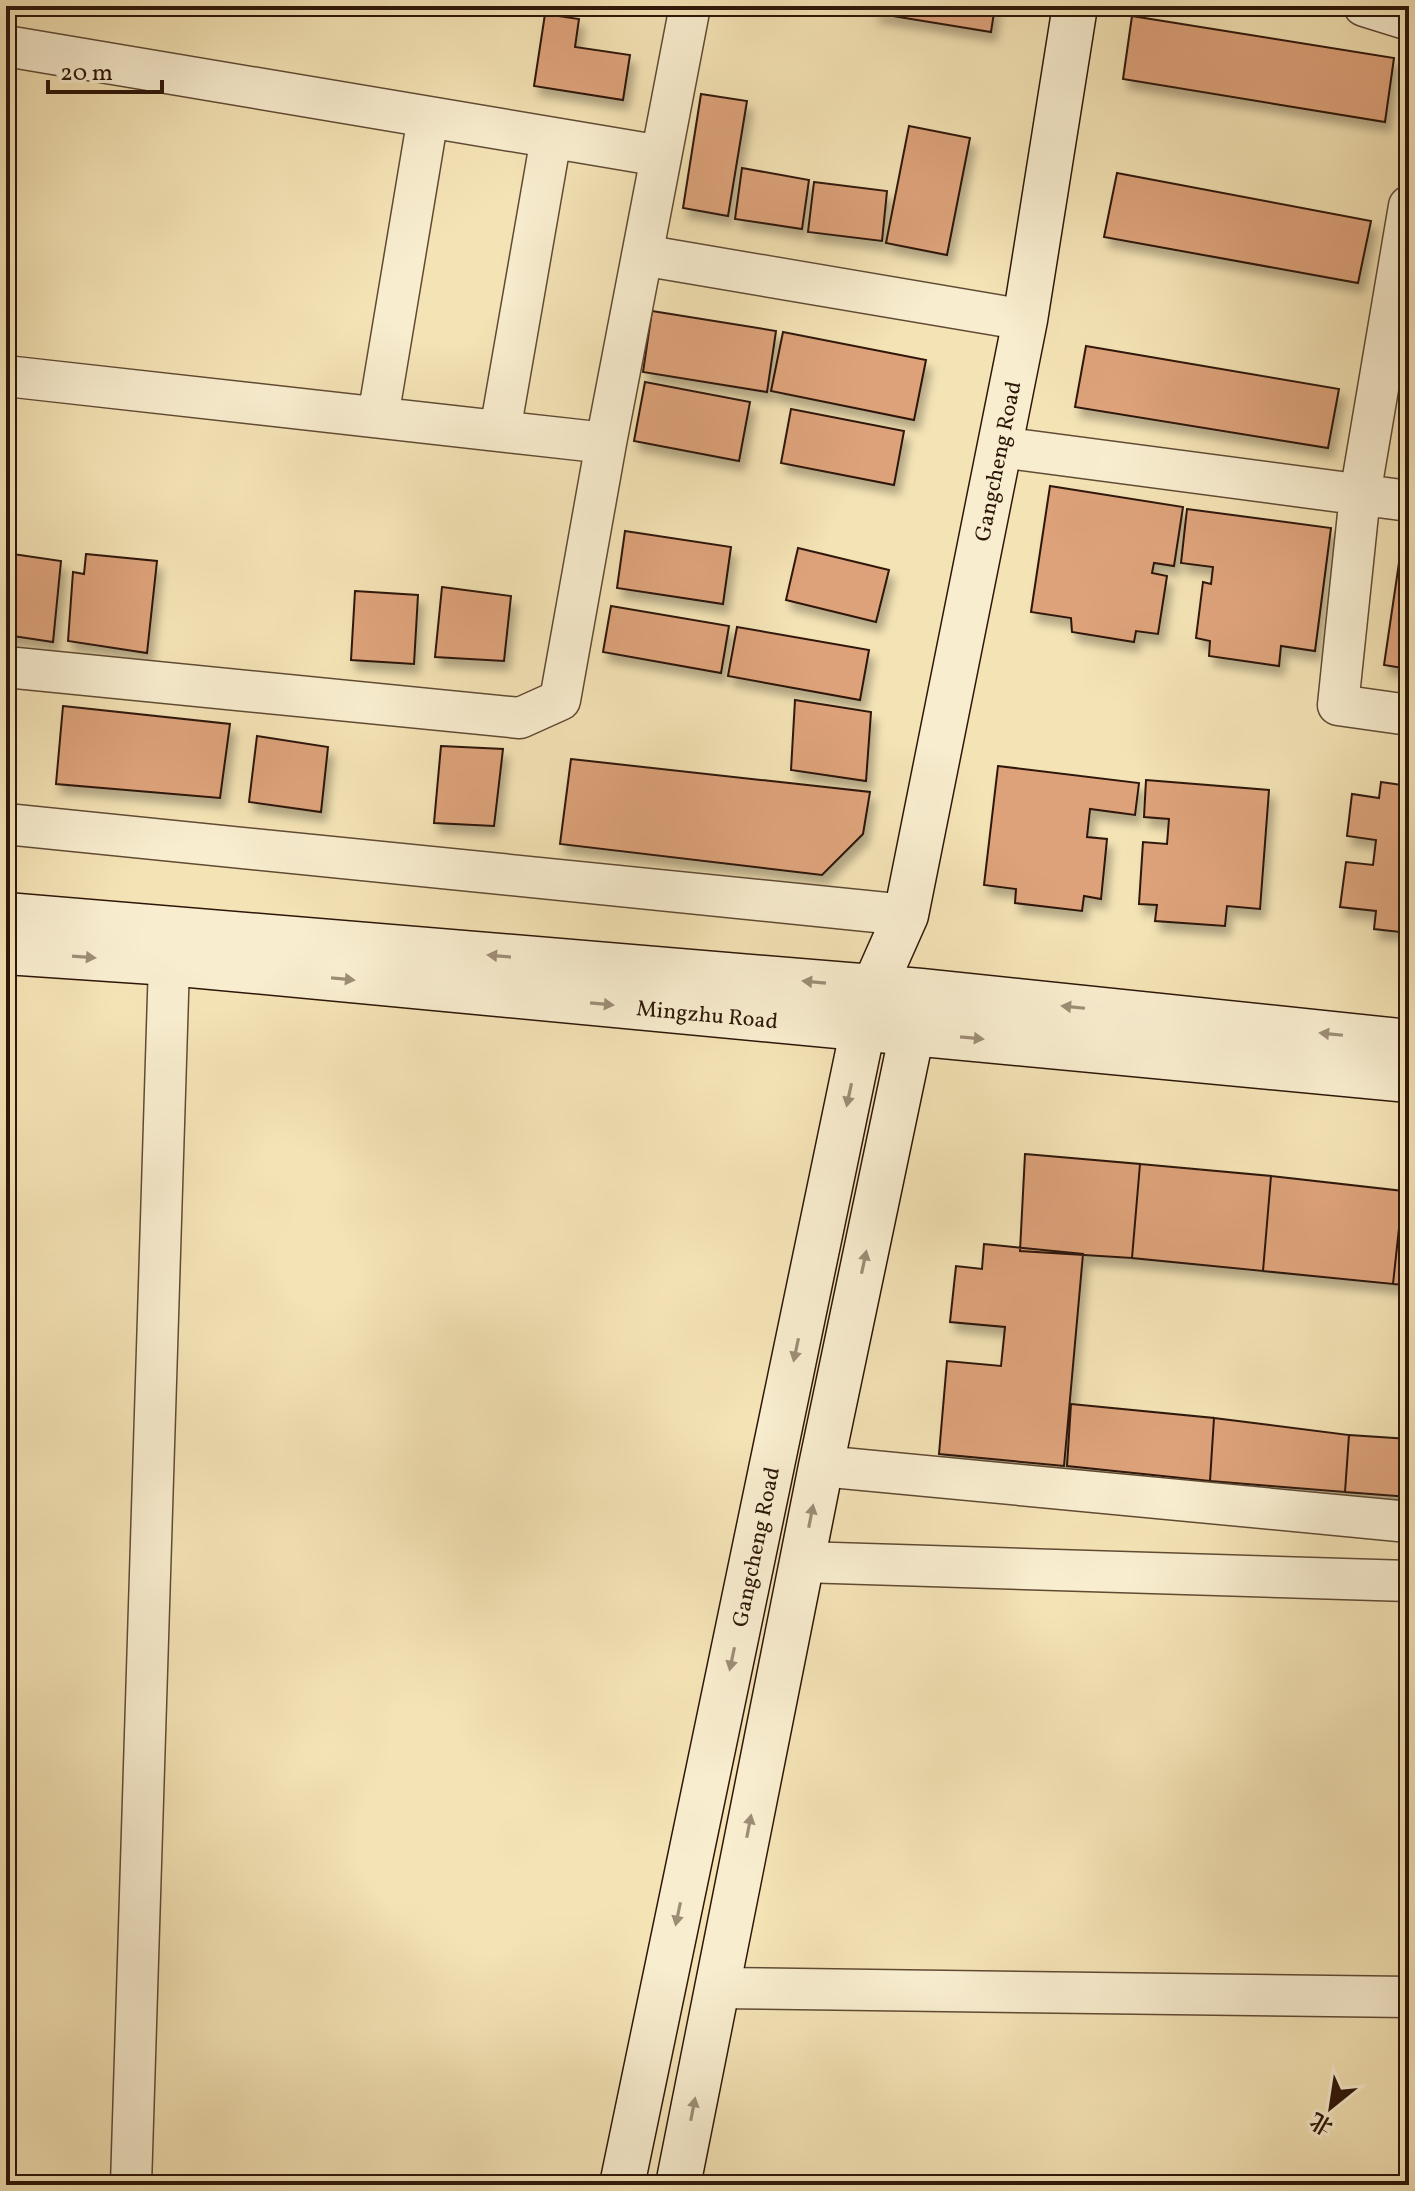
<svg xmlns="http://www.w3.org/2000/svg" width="1415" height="2191" viewBox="0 0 1415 2191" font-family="Vollkorn,'Noto Serif SC',serif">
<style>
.building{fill:#dda27a;stroke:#2e1709;stroke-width:2;filter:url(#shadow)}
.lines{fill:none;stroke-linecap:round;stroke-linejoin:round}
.street-casing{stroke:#604a34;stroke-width:43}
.secondary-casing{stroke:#2e1709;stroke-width:47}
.street{stroke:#f8edcf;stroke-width:40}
.secondary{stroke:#f8edcf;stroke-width:44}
.oneway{fill:#9d8d76}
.labels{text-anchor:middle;stroke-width:6;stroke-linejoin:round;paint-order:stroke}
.street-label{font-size:22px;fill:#2e1709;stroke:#f8edcf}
</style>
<defs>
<filter id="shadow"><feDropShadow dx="5" dy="9" stdDeviation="4" flood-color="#0004"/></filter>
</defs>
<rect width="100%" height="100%" fill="#f4e3b5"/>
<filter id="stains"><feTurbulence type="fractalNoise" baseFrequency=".0025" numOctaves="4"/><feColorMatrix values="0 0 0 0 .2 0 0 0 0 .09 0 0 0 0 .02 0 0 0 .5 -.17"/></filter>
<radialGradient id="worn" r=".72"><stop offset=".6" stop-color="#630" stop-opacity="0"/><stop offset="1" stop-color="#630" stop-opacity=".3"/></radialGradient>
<path class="building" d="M875 6H995L991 32 874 13Z
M545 14 579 19 575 47 630 55 623 100 534 86Z
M1132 16 1394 58 1385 122 1123 79Z
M701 94 747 101 728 216 683 208Z
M909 126 970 138 947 255 886 243Z
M742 168 809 180 802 229 735 219Z
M1117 173 1371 221 1358 283 1104 237Z
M814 182 887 191 882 241 808 232Z
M652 311 776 331 767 392 643 372Z
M783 332 926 360 914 420 771 391Z
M1086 346 1339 389 1328 448 1075 407Z
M645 382 750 402 739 461 634 441Z
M791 409 904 431 894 485 781 463Z
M1050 486 1183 507 1174 566 1154 563 1152 573 1167 576 1158 634 1136 631 1134 642 1072 632 1071 618 1031 612Z
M1187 509 1331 528 1315 651 1281 646 1279 666 1209 656 1210 641 1196 638 1203 582 1211 584 1213 567 1181 563Z
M625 531 731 547 723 604 617 588Z
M798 548 889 570 876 622 786 600Z
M6 553 61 561 53 642 6 635Z
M86 554 157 561 147 653 68 641 73 572 84 574Z
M1400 556 1409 557V669L1384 665Z
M442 587 511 596 504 661 435 657Z
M355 591 418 595 414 664 351 660Z
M611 606 729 626 721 673 603 652Z
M737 627 869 650 860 700 728 676Z
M795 700 871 712 866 781 791 770Z
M63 706 230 724 220 798 56 784Z
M257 736 328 747 321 812 249 802Z
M441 746 503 749 494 826 434 823Z
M571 759 870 792 863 834 822 875 560 844Z
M998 766 1139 783 1135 815 1090 809 1087 837 1107 839 1101 899 1084 896 1082 911 1015 903 1016 889 984 885Z
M1146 780 1269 790 1260 909 1227 906 1225 926 1155 921 1157 905 1139 904 1143 842 1167 844 1169 819 1144 817Z
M1381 782 1409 786V933L1374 929 1376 911 1340 907 1346 862 1373 865 1376 840 1347 836 1352 794 1379 798Z
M1025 1154 1140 1164 1132 1258 1020 1251Z
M1140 1164 1271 1176 1263 1271 1132 1258Z
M1271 1176 1403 1191 1393 1284 1263 1271Z
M1403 1191H1409V1285L1393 1284Z
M984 1244 1083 1254 1064 1466 939 1454 947 1361 1001 1366 1005 1327 950 1322 956 1266 982 1269Z
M1071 1404 1214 1418 1210 1481 1067 1466Z
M1214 1418 1349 1435 1345 1492 1210 1481Z
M1349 1435 1409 1439V1497L1345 1492Z"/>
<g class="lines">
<g class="street-casing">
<path id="street" d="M1364 6 1409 20
M6 46 661 156
M1409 206 1360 495 1338 705 1409 715
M642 255 1025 320
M6 376 606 443
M378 417 428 117
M500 431 551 138
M1000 447 1409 501
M6 667 520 718 560 700 606 443 690 6
M6 824 906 915
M821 1466 1409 1522
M802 1562 1409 1581
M717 1988 1409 1997
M131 2185 169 963"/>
</g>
<g class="secondary-casing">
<g id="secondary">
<path d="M6 915 921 991 1409 1042"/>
<path id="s1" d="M6 952 169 963 1409 1080"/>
<path id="s2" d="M622 2185 863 1028 874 987 906 915 1025 320 1075 6"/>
<path d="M678 2185 821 1466 918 1004"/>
</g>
</g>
<use href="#street" class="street"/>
<use href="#secondary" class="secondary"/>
</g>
<defs><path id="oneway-solid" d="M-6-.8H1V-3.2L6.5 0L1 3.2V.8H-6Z" transform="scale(2)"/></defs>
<g class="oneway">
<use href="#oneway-solid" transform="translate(499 956) rotate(-175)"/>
<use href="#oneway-solid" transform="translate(84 957) rotate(4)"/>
<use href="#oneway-solid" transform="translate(343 979) rotate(5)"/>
<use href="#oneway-solid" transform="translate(814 982) rotate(-175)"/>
<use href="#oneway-solid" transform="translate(602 1004) rotate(5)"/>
<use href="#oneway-solid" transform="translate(1073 1007) rotate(-174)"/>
<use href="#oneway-solid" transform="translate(1331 1034) rotate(-174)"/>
<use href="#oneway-solid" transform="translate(972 1038) rotate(5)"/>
<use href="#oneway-solid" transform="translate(849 1095) rotate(102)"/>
<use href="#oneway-solid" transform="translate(864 1262) rotate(-78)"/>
<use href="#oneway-solid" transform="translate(796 1350) rotate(102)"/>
<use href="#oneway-solid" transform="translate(811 1516) rotate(-79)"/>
<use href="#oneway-solid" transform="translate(732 1659) rotate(102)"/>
<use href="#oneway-solid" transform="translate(749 1826) rotate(-79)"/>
<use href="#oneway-solid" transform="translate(678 1914) rotate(102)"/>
<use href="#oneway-solid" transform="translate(693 2109) rotate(-79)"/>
</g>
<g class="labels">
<g class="street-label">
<text dy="8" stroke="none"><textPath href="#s2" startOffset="1766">Gangcheng Road</textPath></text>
<text dy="8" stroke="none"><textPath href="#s1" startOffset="704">Mingzhu Road</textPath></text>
<text dy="8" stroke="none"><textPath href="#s2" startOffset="652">Gangcheng Road</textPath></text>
</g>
</g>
<rect width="1415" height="2191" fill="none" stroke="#f4e3b5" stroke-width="32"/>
<rect x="8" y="8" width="1399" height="2175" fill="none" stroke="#2e1709" stroke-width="4"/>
<rect x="16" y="16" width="1383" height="2159" fill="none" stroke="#2e1709" stroke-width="2"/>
<g transform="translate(1331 2107) rotate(210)" stroke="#f8edcf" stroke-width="6" paint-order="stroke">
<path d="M0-6L14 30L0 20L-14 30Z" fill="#2e1709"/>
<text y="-12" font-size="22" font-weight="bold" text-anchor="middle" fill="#2e1709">北</text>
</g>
<path d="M48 80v12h114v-12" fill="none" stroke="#2e1709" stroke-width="4"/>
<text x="60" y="80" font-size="24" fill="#2e1709" stroke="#f8edcf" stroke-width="6" paint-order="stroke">20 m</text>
<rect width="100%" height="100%" filter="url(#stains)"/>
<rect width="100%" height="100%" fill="url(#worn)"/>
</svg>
